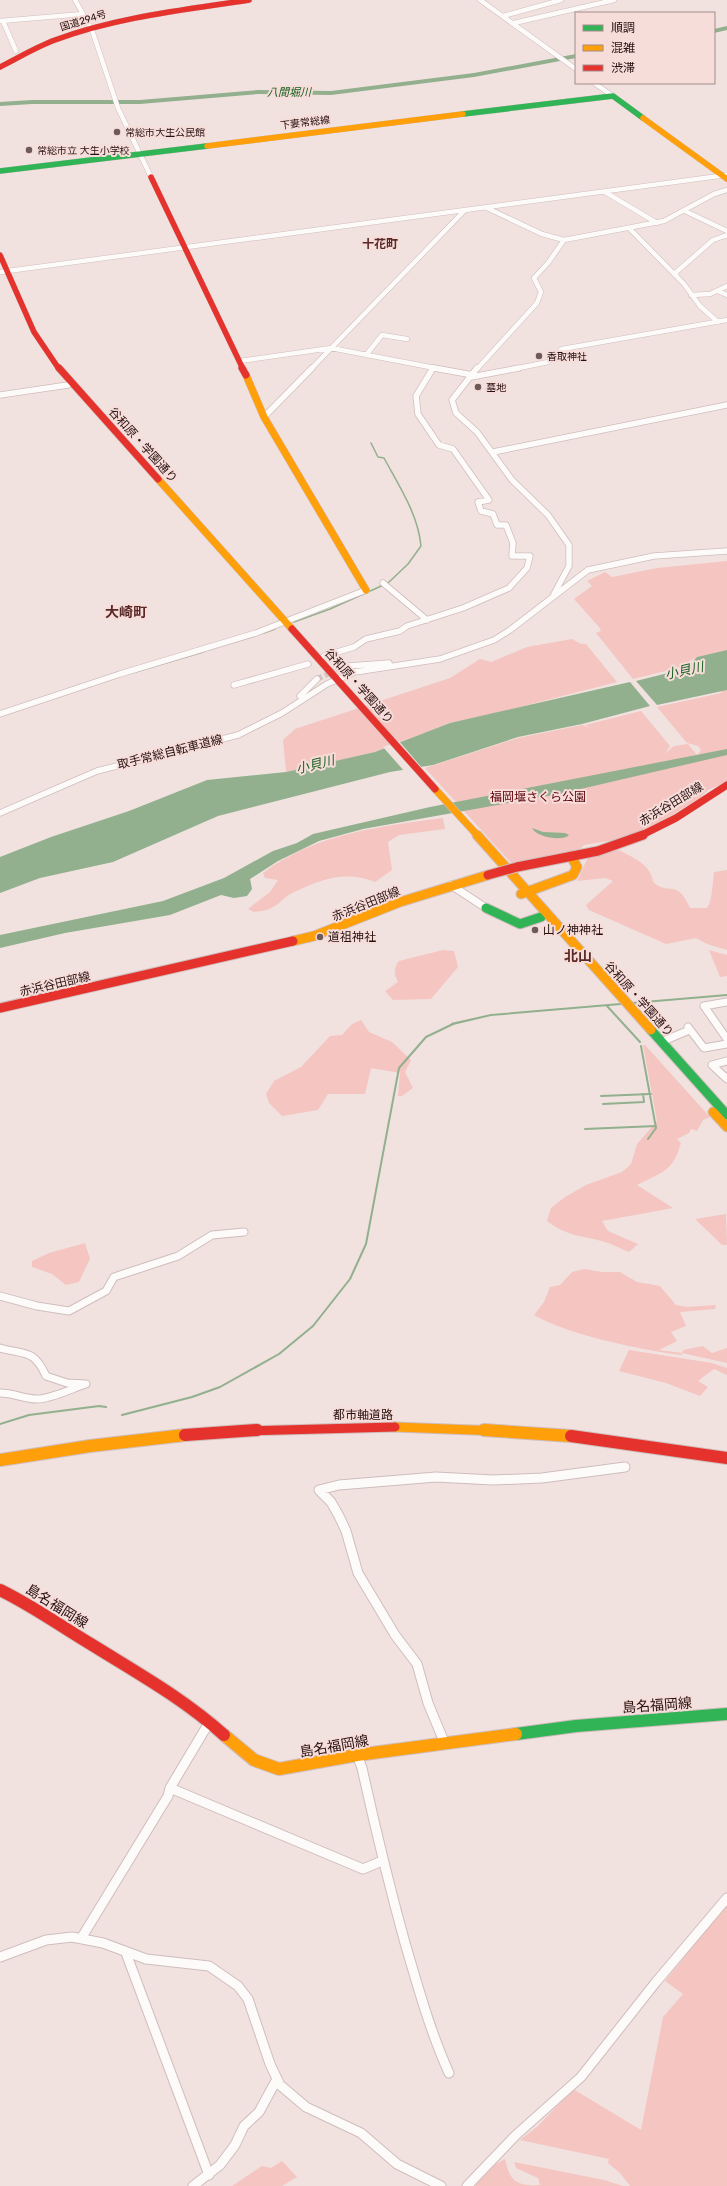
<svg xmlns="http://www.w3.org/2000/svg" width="727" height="2186" viewBox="0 0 727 2186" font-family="Rubik,'Noto Sans JP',sans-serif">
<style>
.green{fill:#f4c5c1}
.water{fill:#92b08d}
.pier{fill:#f1e2e0}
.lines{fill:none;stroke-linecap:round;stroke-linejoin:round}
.stream-far1{stroke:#92b08d;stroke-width:1.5}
.stream{stroke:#92b08d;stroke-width:2}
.river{fill:#92b08d;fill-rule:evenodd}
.street-tunnel{stroke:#d3c3c1;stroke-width:5.5;stroke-dasharray:5.5 3;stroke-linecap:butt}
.street-far3-casing{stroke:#cfbdbb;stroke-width:5.5}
.street-far2-casing{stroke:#cfbdbb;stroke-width:7}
.street-far1-casing{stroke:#cfbdbb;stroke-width:9}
.street-casing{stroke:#cfbdbb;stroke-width:11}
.fast-far2-casing{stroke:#cfbdbb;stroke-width:6}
.fast-far1-casing{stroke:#cfbdbb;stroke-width:11}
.fast-casing{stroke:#cfbdbb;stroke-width:14}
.slow-far3-casing{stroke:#cfbdbb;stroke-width:6}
.slow-far2-casing{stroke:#cfbdbb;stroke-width:8}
.slow-far1-casing{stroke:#cfbdbb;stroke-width:11}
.slow-casing{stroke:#cfbdbb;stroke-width:14}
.jam-far3-casing{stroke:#cfbdbb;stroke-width:6}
.jam-far2-casing{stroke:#cfbdbb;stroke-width:8}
.jam-far1-casing{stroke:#cfbdbb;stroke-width:11}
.jam-casing{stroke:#cfbdbb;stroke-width:14}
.street-far3{stroke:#fdfbfa;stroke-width:4.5}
.street-far2{stroke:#fdfbfa;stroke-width:5.5}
.street-far1{stroke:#fdfbfa;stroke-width:7}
.street{stroke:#fdfbfa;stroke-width:9}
.fast-far2{stroke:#30b455;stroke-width:5.5}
.fast-far1{stroke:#30b455;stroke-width:9}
.fast{stroke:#30b455;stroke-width:12}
.slow-far3{stroke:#ff9f0a;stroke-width:5.5}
.slow-far2{stroke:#ff9f0a;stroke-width:7}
.slow-far1{stroke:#ff9f0a;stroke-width:9}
.slow{stroke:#ff9f0a;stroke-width:12}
.jam-far3{stroke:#e5322d;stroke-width:5.5}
.jam-far2{stroke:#e5322d;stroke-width:7}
.jam-far1{stroke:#e5322d;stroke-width:9}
.jam{stroke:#e5322d;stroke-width:12}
.jam-bridge-casing{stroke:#cfbdbb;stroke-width:11;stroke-linecap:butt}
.jam-bridge{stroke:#e5322d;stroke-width:9}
.poi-dot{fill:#6d5a59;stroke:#f7ddda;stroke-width:1.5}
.labels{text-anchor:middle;stroke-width:4;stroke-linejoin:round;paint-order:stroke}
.far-street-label{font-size:10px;fill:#261110;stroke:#f7ddda}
.far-poi-label{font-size:10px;fill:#261110;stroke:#f7ddda;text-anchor:start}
.far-water-label{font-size:11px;font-style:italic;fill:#176120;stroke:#f7ddda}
.far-quarter-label{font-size:12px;font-weight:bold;fill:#592926;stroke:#f7ddda}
.street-label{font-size:12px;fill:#261110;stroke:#f7ddda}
.park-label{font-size:12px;fill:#5b0008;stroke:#f7ddda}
.poi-label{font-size:12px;fill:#261110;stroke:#f7ddda;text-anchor:start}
.water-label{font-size:13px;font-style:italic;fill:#176120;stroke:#f7ddda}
.quarter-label{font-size:14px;font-weight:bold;fill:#592926;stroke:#f7ddda}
.near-street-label{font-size:14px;fill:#261110;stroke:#f7ddda}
</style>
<rect width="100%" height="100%" fill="#f1e2e0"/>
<path class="green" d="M727 561V650L697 657 678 668 633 679 596 633 601 631 599 627 574 599 592 586 587 581 605 572 612 577 657 568Z
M572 639 581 644H586L617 682 488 715 450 723 375 752 286 772 283 740 295 729 450 678 480 659 491 662 527 647Z
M722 690H727V782L708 790 700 798 649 829 627 838 584 845 578 851 513 865 425 768 518 738 582 725 591 728 585 725 641 711 670 746 665 753 674 746 688 744 697 755 701 750 698 746 687 743 657 707 721 693Z
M443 818 445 829 399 835 388 842 392 870 375 882C344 870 321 880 292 893 284 897 278 906 269 909 265 911 259 911 254 912L248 909 270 892 278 880 265 878 263 873C314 834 381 826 443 818Z
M619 850C633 858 651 864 653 882 670 897 676 877 690 908H707C712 903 713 880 714 872L727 870V950L707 944 696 938 666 944 589 910 586 905 613 881 605 878 577 881 589 855Z
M443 950 454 951 458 967 431 999 393 1000 385 991 398 982C394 973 393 969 399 961Z
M709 950 727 955V976L720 977Z
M361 1020 369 1032 392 1042 411 1060 405 1072 413 1088 402 1096H398L400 1073 371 1068 365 1094H328L318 1110 282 1116 269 1103 266 1094 274 1081 301 1067 330 1036 342 1035 352 1024Z
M643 1045H645L710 1117 703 1120 697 1131 691 1129 689 1133 677 1139 681 1143C673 1172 662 1172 637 1185L673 1208 602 1221 608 1231 638 1244 629 1252C621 1249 613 1244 605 1242 581 1235 568 1237 547 1221L551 1208 565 1197 586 1185 622 1172 631 1164 637 1144 657 1121Z
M726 1214 727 1245H722L695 1219Z
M85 1243 90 1259 79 1282 66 1285 52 1274 32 1267V1261L49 1253Z
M584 1269 602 1272H620L637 1282 660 1286 676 1305 687 1307 716 1305 715 1309 680 1312 686 1326 671 1332 677 1341 659 1350 682 1353 683 1350 703 1346 712 1353 727 1348V1363L682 1353V1355C641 1350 569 1335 534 1315L544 1302 550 1287 560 1285 572 1272Z
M629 1350 712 1363 727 1368V1375L714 1369 698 1381 708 1387 700 1396 666 1383 619 1371Z
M727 1904V2186H630L620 2173 608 2163 609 2159 520 2140 538 2126 573 2089 641 2130 663 2017 683 1994 665 1981Z
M505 2159C510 2182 517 2186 540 2185L538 2178 516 2168 514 2162 604 2180 623 2186H477L473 2184 487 2169Z
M282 2161 297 2177 282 2186H232L262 2166 271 2168Z"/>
<path class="water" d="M727 650V690L657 705 636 681 680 670 688 666 697 657Z
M630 682 650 706 582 724 518 737 433 765 390 772 218 816 113 862 40 878 0 893V857L51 837 129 811 207 780 286 772 375 752 450 723Z
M727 749V755L559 794 363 829 319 841 278 861 250 879 252 889 247 896 234 898 221 895 170 915 65 933 0 948V935L163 901 224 878 273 851 297 843 313 834 430 807Z
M532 828 543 832 565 833 569 835C563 842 536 837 532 828Z
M727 994V996L491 1016 453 1025 451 1023 491 1014Z"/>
<path class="pier" d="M399 741 423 769 405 772 383 747Z"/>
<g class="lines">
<path class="stream-far1" d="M294 622 330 609 388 583 408 564 421 546C418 514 399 486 384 458L378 457 371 443
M264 633 275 629
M132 673 203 652"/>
<path class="stream" d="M607 1006 640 1042
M641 1046 656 1128 648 1139
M601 1096 651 1094
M603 1104 644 1102 643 1094
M585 1129 656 1126
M122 1415 192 1397 220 1387 279 1354 313 1326 350 1279 366 1244 399 1068 426 1037 453 1024
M0 1424 29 1415 99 1406 106 1407"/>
<path class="river" d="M727 26V30L714 33V29Z
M576 54V58L474 77 331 95 258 94 140 104H32L0 106V102L32 100H140L258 90 331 91 474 73Z"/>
<path class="street-tunnel" d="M317 679 335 671"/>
<g class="street-far3-casing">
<path id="street-far3" d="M75 0 92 30 118 108 151 177
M480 0 576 69
M503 16 561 0
M0 21 83 14
M3 21 16 51
M514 23 614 0
M594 83 613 96
M605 192 657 223
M487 208 542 234 564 240
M685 211 727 231
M629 228 684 284 700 306 718 322
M0 272 727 175
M674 274 713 240 727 235
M718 291 727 295
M691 295 710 294 727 286
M366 355 382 335 407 339
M240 361 331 348 440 369
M311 369 465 210
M477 369 537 303 541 292 534 278 548 263 564 240 664 221 714 194 727 190
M514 369 548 362 562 349 727 320"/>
</g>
<g class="street-far2-casing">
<path id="street-far2" d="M434 368 473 375
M477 368 452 400 456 413 477 432 512 480 548 515 569 545V566L554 594
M471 377 519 368
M0 395 68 385
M264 417 312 368
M493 452 727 405
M383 583 427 620
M324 656 354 647 366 639 400 631 407 626 463 608 509 588 527 568 530 556H512L513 543 506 525H497L493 514 481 511 478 502 489 500 453 449 439 445 418 414 416 396 433 368
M339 669 349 666 389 663
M234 685 308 664
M300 696 317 679
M0 714 120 674 256 633 366 590
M0 813 97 771 238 735 282 713 327 684 355 672 440 659 494 640 510 630 588 570 654 556 727 551"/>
</g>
<g class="street-far1-casing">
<path id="street-far1" d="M451 885 486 908
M727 1002 704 1006 727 1039
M688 1027 704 1048 727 1044
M661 1042 687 1031
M727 1061 712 1065 727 1079
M0 1296 37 1306 69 1311 106 1291 114 1277 178 1256 212 1235 244 1232
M0 1348C25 1355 34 1349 46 1376L67 1383 86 1384C73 1388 51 1399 37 1399 23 1399 15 1393 0 1393"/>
</g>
<g class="street-casing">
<path id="street" d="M445 1744 428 1703 417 1664 395 1635 358 1573 346 1531 339 1516 331 1502 319 1490 339 1485 436 1477 493 1480 542 1478 625 1467
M357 1755 362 1768C375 1827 389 1885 405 1943 418 1987 430 2031 449 2073
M170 1788 363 1869 382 1861
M82 1937 168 1796 170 1788 210 1721
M126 1953 209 2175
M0 1957 46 1940 72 1937 103 1943 146 1959 209 1966 238 1986 248 1999 270 2064 280 2085 306 2107 361 2133 397 2164 441 2186
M193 2186 220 2165 235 2145 244 2126 259 2112 277 2079
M467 2186 516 2135 581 2077 656 1982 727 1898"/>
</g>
<g class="fast-far2-casing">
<path id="fast-far2" d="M463 114 613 96 643 118
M0 171 207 146"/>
</g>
<g class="fast-far1-casing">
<path id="fast-far1" d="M486 908 520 924 541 917
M651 1030 727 1115"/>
</g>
<g class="fast-casing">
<path id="fast" d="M516 1734 576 1726 727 1714"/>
</g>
<g class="slow-far3-casing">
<path id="slow-far3" d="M643 118 727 179
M207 146 463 114"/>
</g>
<g class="slow-far2-casing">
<path id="slow-far2" d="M246 375 264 417 366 590
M158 479 292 629
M435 789 478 836"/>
</g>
<g class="slow-far1-casing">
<path id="slow-far1" d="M477 835 651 1030
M521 894 573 875 577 867 571 856
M293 941 314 936 400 902 488 875
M713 1112 727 1127
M395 1427 499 1431"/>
</g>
<g class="slow-casing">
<path id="slow" d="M484 1430 571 1436
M0 1460 90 1446 185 1435
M224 1735 254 1760 279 1769 357 1755 516 1734"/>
</g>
<g class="jam-far3-casing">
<path id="jam-far3" d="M0 67C18 58 36 47 55 40 117 17 184 10 249 0
M151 177 243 369
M0 255 34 332 59 369"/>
</g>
<g class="jam-far2-casing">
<path id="jam-far2" d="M59 368 158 479
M242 368 246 375
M292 629 435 789
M640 836 676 818 727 785"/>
</g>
<g class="jam-far1-casing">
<path id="jam-far1" d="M517 867 598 851 643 835
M0 1008 293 941
M243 1431 395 1427"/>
</g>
<g class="jam-casing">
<path id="jam" d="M185 1435 257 1430
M571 1436 727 1458
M0 1590C33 1606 62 1627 94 1646 139 1674 184 1699 224 1735"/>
</g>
<use href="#street-far3" class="street-far3"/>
<use href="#street-far2" class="street-far2"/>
<use href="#street-far1" class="street-far1"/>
<use href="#street" class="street"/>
<use href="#fast-far2" class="fast-far2"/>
<use href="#fast-far1" class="fast-far1"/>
<use href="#fast" class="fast"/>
<use href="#slow-far3" class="slow-far3"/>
<use href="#slow-far2" class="slow-far2"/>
<use href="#slow-far1" class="slow-far1"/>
<use href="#slow" class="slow"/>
<use href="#jam-far3" class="jam-far3"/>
<use href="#jam-far2" class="jam-far2"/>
<use href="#jam-far1" class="jam-far1"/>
<use href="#jam" class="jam"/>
<g class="jam-bridge-casing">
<path id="jam-bridge" d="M488 875 517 867"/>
</g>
<use href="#jam-bridge" class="jam-bridge"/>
</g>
<g class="poi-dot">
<circle cx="117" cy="132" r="4"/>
<circle cx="29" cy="150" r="4"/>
<circle cx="539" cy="356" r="4"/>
<circle cx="478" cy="387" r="4"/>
<circle cx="535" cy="930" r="4"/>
<circle cx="320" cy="937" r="4"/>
</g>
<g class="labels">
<g class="far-street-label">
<text transform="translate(83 20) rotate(-17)" y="4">国道294号</text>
<text transform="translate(305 122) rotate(-7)" y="4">下妻常総線</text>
</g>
<g class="far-poi-label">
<text x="125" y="136">常総市大生公民館</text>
<text x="37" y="154">常総市立 大生小学校</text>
<text x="547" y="360">香取神社</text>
<text x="486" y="391">墓地</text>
</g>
<g class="far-water-label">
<text x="289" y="96">八間堀川</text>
</g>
<g class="far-quarter-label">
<text x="380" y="248">十花町</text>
</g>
<g class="street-label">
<text transform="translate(143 445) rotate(48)" y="4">谷和原・学園通り</text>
<text transform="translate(359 686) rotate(48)" y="4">谷和原・学園通り</text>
<text transform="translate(170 752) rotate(-14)" y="4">取手常総自転車道線</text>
<text transform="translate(671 804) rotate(-31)" y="4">赤浜谷田部線</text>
<text transform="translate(366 904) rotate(-22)" y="4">赤浜谷田部線</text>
<text transform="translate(55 984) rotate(-13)" y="4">赤浜谷田部線</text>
<text transform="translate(639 999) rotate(48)" y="4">谷和原・学園通り</text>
<text x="363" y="1419">都市軸道路</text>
</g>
<g class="park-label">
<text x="538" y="801">福岡堰さくら公園</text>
</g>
<g class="poi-label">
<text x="543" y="934">山ノ神神社</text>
<text x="328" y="941">道祖神社</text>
</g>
<g class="water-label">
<text transform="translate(684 670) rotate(-12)" y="5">小貝川</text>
<text transform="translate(315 764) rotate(-14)" y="5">小貝川</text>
</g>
<g class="quarter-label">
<text x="126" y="617">大崎町</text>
<text x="578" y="961">北山</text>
</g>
<g class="near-street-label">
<text transform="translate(57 1606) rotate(32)" y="5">島名福岡線</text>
<text transform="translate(657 1705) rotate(-4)" y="5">島名福岡線</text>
<text transform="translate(334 1746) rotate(-10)" y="5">島名福岡線</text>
</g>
</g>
<rect x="575" y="12" width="140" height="72" fill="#f7ddda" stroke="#a38b89"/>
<rect x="583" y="25" width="20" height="6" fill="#30b455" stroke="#a38b89"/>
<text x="611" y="32" font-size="12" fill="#261110">順調</text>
<rect x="583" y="45" width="20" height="6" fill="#ff9f0a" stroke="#a38b89"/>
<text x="611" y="52" font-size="12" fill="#261110">混雑</text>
<rect x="583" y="65" width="20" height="6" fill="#e5322d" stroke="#a38b89"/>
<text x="611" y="72" font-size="12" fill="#261110">渋滞</text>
</svg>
